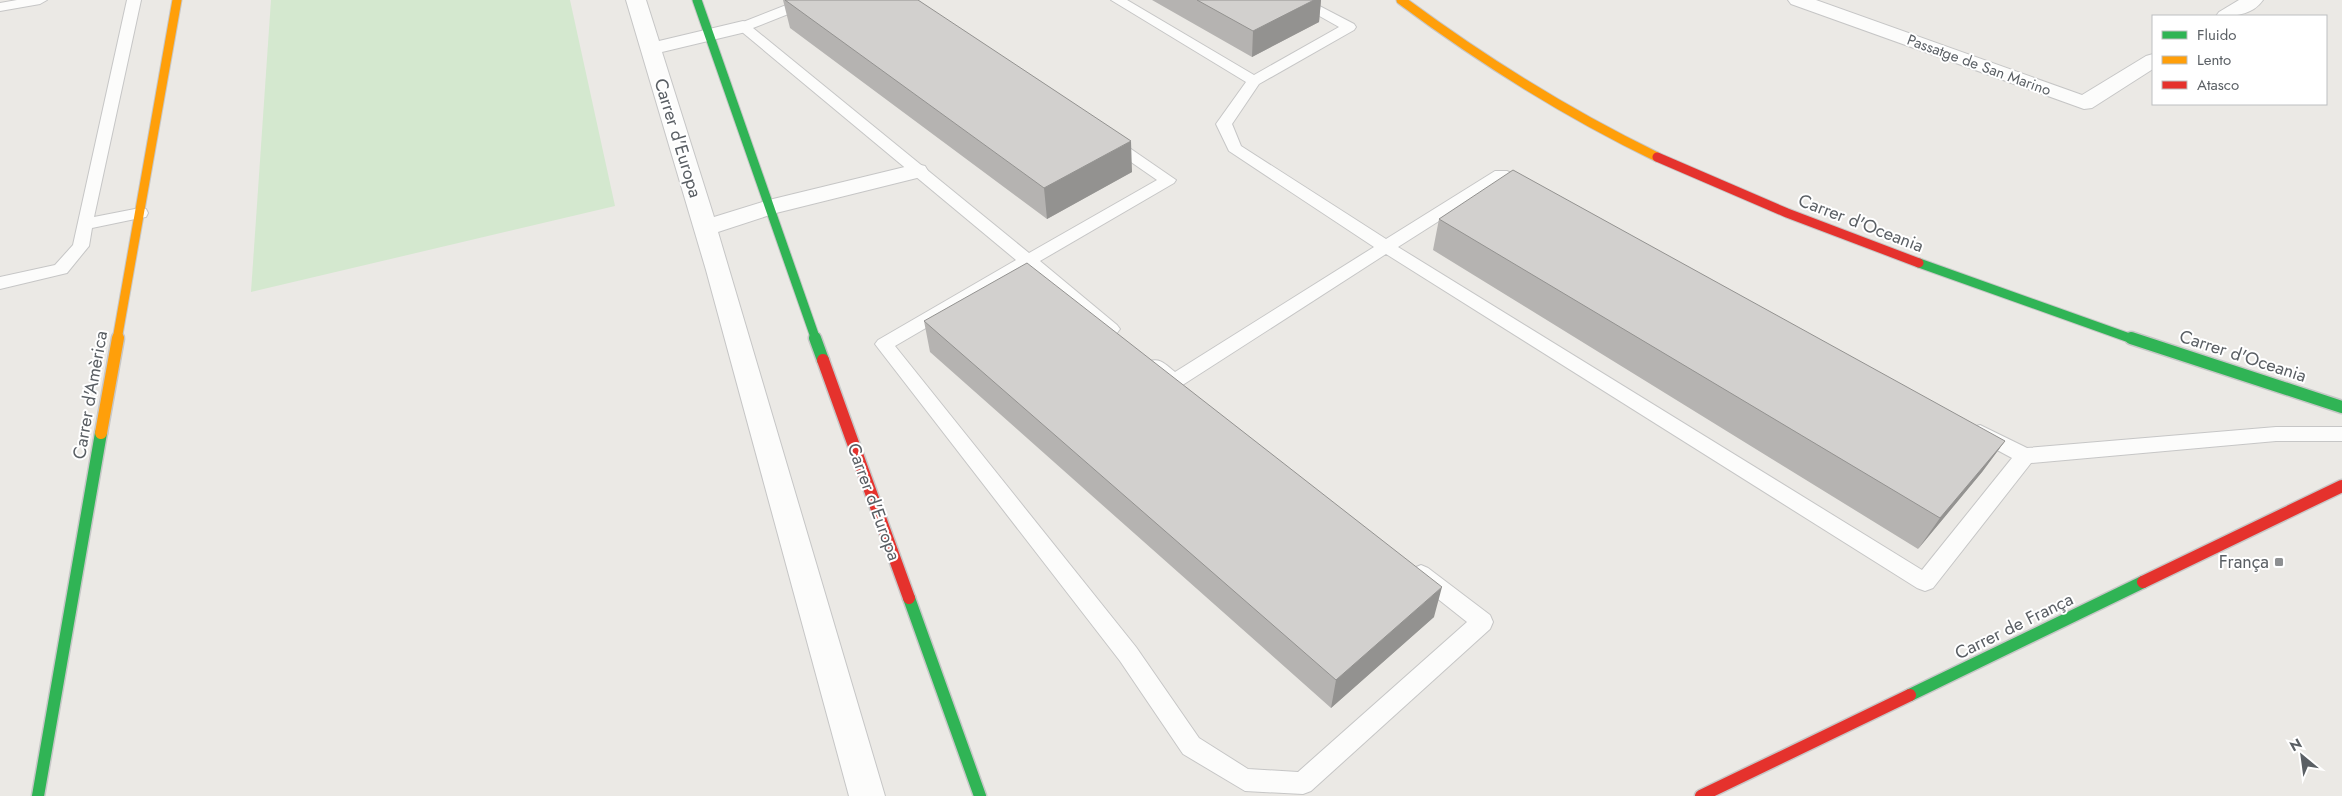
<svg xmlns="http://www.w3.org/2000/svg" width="2342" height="796" viewBox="0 0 2342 796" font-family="Jost,sans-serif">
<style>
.green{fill:#d4e8cf}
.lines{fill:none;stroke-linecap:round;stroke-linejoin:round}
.lane-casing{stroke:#c6c6c6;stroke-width:2}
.street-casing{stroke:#c6c6c6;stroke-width:2}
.fast-far1-casing{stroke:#c7c7c7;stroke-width:11}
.fast-casing{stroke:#c7c7c7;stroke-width:15}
.slow-far1-casing{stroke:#c7c7c7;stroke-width:11}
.slow-casing{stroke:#c7c7c7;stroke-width:15}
.jam-far1-casing{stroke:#c7c7c7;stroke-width:11}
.jam-casing{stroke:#c7c7c7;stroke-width:15}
.lane{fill:#fcfcfb;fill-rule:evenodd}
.street{fill:#fcfcfb;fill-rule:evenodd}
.fast-far1{stroke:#30b455;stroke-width:9}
.fast{stroke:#30b455;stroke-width:12}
.slow-far1{stroke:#ff9f0a;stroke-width:9}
.slow{stroke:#ff9f0a;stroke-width:12}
.jam-far1{stroke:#e5322d;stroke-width:9}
.jam{stroke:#e5322d;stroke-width:12}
.wall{fill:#b5b3b1}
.shaded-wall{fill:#939290}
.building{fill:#d2d0ce;stroke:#939290}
.poi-dot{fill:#8d8f91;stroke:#fff;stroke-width:2}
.labels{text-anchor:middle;stroke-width:4;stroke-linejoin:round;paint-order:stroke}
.far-street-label{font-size:15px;fill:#5a5f64;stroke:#fff}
.street-label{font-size:18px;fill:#5a5f64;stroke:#fff}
.poi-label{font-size:18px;fill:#5a5f64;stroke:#fff;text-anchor:end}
</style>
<rect width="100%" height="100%" fill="#ebe9e5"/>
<path class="green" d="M271 0H570L615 206 251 292Z"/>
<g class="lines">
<g class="lane-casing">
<path id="lane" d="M17 0H47L40 4 0 11V3Z
M127 0H141L94 217 140 208 146 209 148 213 146 217 140 218 92 228 89 246 67 273 0 289V277L55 265 73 245Z
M799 0H818L816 3 753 28 1029 253 1157 180 1105 144 1102 141 1105 138H1115L1176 180 1174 183 1040 261 1117 325 1120 329 1117 333 1111 335 1105 333 1027 269 895 346 1136 647 1199 738 1248 769 1298 772 1467 622 1414 580 1410 574 1414 568 1421 565 1428 568 1490 615 1493 622 1490 629 1311 791 1303 794 1245 791 1183 754 1120 661 878 348 875 344 878 340 1016 260 736 27 738 24Z
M1111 0H1127L1254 75 1339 27 1291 0H1308L1354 24 1356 27 1354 30 1259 84 1232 124 1241 146 1386 239 1495 171H1507L1533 184 1535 187 1533 190H1521L1502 181 1398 247 1922 570 2012 458 1973 437 1970 432 1973 427 1980 425 2027 448 2276 427H2342V441H2276L2031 463 1933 588 1925 591 1917 588 1386 254 1181 386C1168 390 1153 377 1147 366L1150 361C1161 358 1166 365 1175 372L1374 247 1229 151 1216 124 1246 82Z"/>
</g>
<g class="street-casing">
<path id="street" d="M626 0H646L659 41 743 21 750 23 753 27 750 31 662 52 714 217 769 200 917 164 925 166 928 171 925 176 776 213 718 232 885 796H849L706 270Z
M1788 0H1816L2082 95 2146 56 2153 54V69L2092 108 2084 109 1791 4Z
M2239 0H2263C2252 16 2233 16 2216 16L2219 12Z"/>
</g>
<g class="fast-far1-casing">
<path id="fast-far1" d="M697 0 816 340
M1919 263 2135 340"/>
</g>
<g class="fast-casing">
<path id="fast" d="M815 338 823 360
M2131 338 2342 407
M909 598 980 796
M1910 695 2143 582
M38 796 101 433"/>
</g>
<g class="slow-far1-casing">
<path id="slow-far1" d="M1401 0C1482 60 1566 113 1657 157
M117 340 177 0"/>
</g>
<g class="slow-casing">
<path id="slow" d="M101 433 118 338"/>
</g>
<g class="jam-far1-casing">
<path id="jam-far1" d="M1657 157 1787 213 1919 263"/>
</g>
<g class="jam-casing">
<path id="jam" d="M823 360 909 598
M2143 582 2342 486
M1701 796 1910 695"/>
</g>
<use href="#lane" class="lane"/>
<use href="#street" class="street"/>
<use href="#fast-far1" class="fast-far1"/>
<use href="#fast" class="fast"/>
<use href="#slow-far1" class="slow-far1"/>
<use href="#slow" class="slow"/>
<use href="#jam-far1" class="jam-far1"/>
<use href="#jam" class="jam"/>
</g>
<path class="wall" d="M783 0H918L1132 172 1047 219 790 28Z
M1152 0H1321L1319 22 1252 57Z
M1439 219 2005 441 1982 472 1918 549 1433 250Z
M924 321 1434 617 1331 708 930 352Z"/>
<path class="shaded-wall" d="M1314 0H1321L1319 22 1252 57 1253 31Z
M1131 141 1132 172 1047 219 1044 188Z
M2005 441 1982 472 1918 549 1940 518Z
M1442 587 1434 617 1331 708 1336 680Z"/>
<path class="building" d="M785 0H918L1131 141 1044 188Z
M1197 0H1314L1253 31Z
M1513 170 2005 441 1940 518 1439 219Z
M1027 263 1442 587 1336 680 924 321Z"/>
<rect class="poi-dot" x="2274" y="557" width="10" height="10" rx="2.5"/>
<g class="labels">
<g class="far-street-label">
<text transform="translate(1979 65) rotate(20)" y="5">Passatge de San Marino</text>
</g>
<g class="street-label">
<text transform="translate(678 138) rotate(73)" y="6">Carrer d'Europa</text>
<text transform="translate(1861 223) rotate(21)" y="6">Carrer d'Oceania</text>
<text transform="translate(2243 356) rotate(18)" y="6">Carrer d'Oceania</text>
<text transform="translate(90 395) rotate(-80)" y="6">Carrer d'Amèrica</text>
<text transform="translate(874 502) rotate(70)" y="6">Carrer d'Europa</text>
<text transform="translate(2014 626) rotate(-26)" y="6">Carrer de França</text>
</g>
<g class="poi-label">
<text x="2269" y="568">França</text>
</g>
</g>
<rect x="2152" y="15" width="175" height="90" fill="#ffffff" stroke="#bdbfc1"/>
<rect x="2162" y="31" width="25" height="8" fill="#30b455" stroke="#bdbfc1"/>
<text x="2197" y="40" font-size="15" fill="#5a5f64">Fluido</text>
<rect x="2162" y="56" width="25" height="8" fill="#ff9f0a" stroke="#bdbfc1"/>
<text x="2197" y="65" font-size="15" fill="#5a5f64">Lento</text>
<rect x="2162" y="81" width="25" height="8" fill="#e5322d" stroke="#bdbfc1"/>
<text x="2197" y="90" font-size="15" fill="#5a5f64">Atasco</text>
<g transform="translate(2302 756) rotate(331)" stroke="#ffffff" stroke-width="4" paint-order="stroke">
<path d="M0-4L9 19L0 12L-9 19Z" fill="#5a5f64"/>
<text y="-8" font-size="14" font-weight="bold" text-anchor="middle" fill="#5a5f64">N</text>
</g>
</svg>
